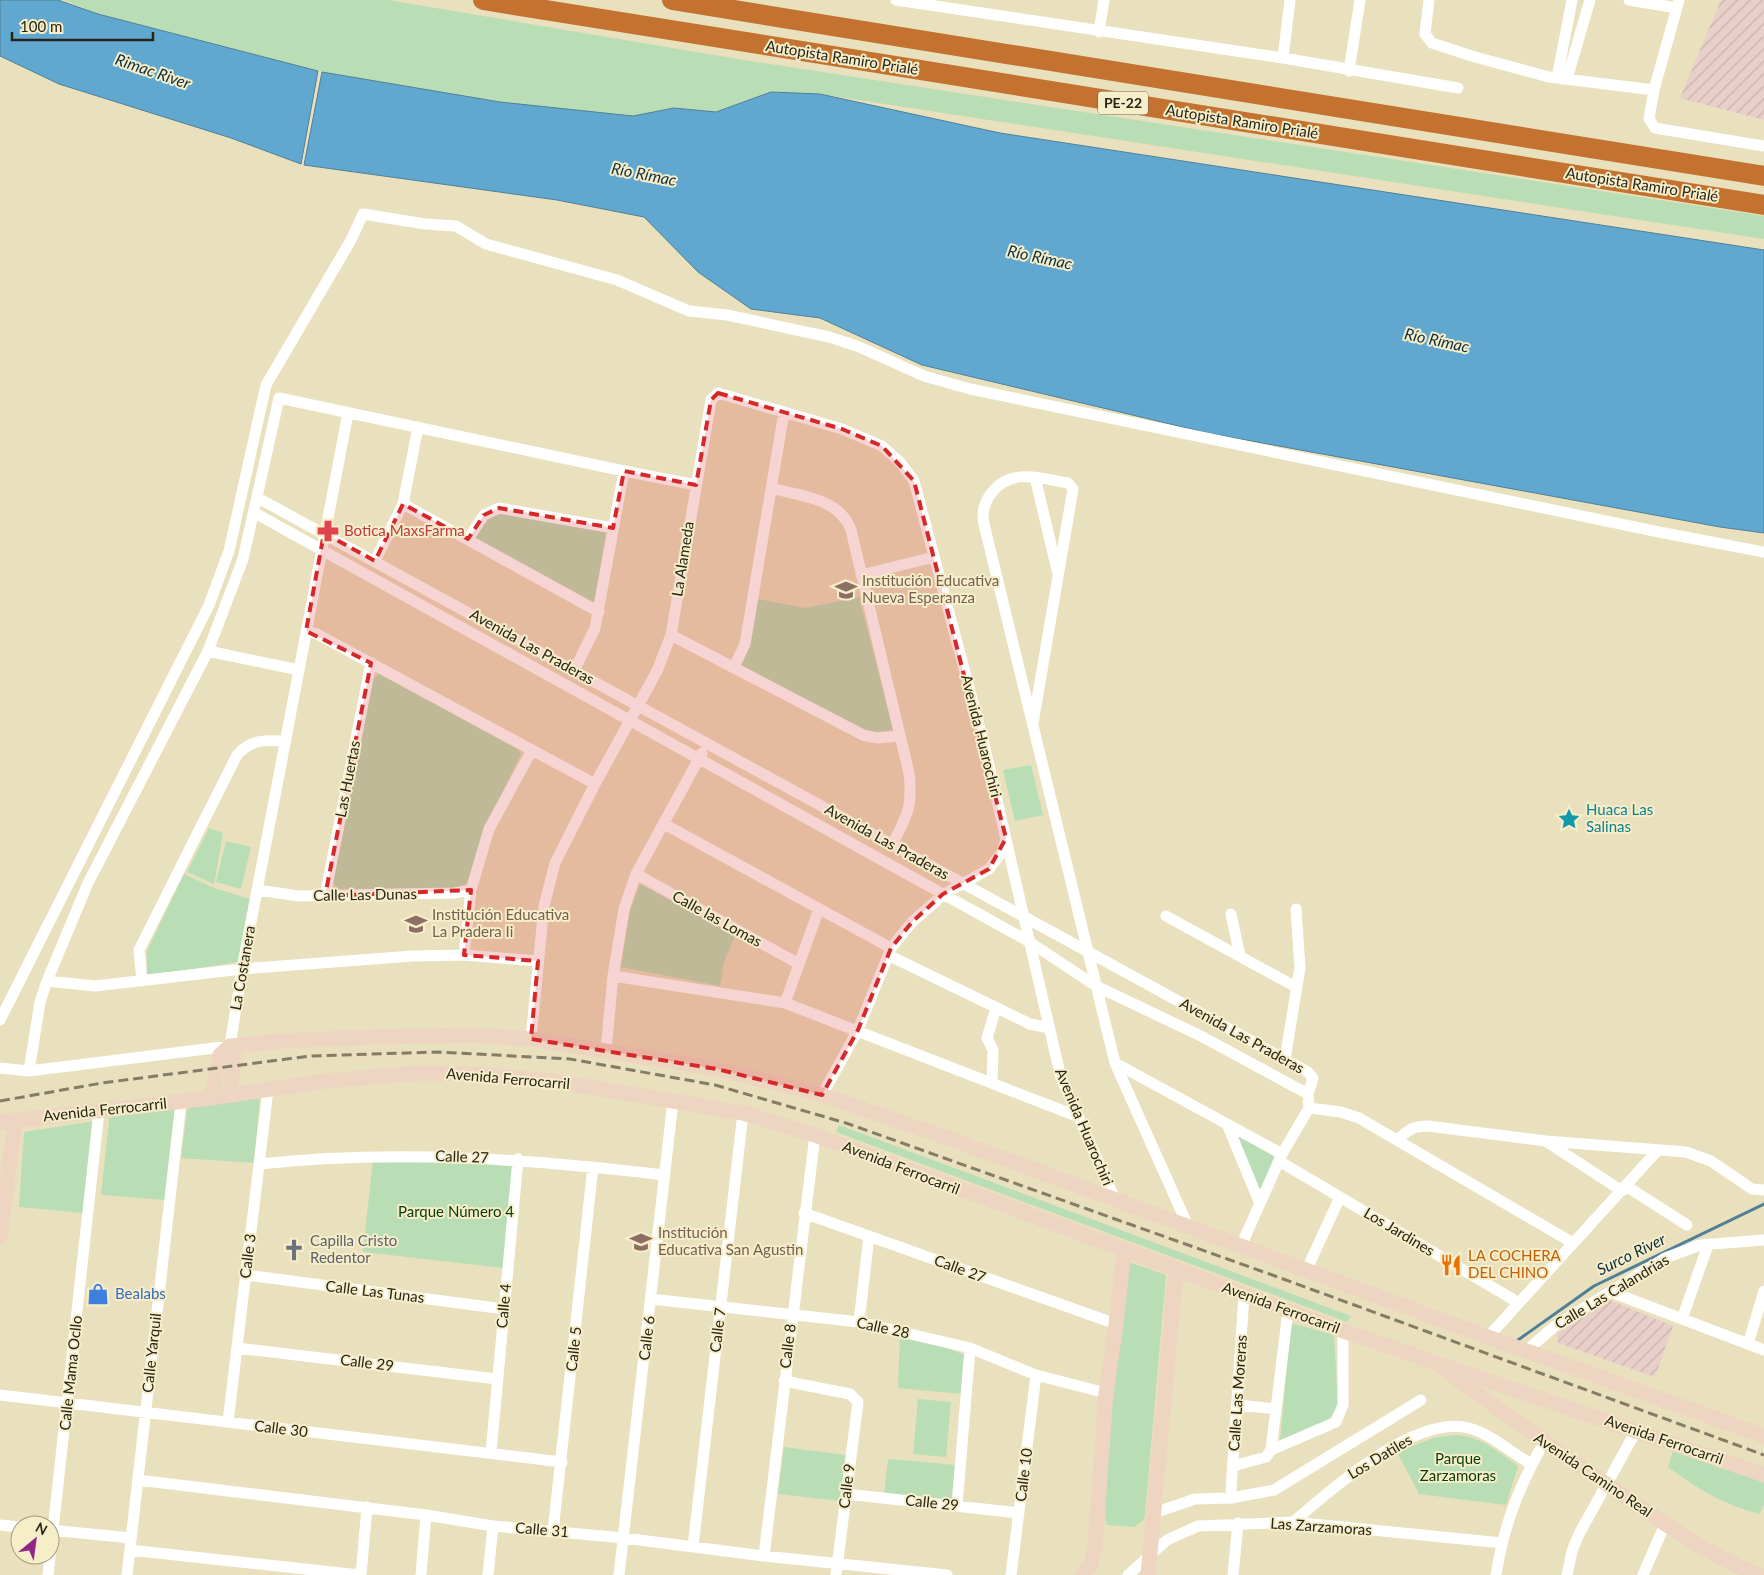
<svg xmlns="http://www.w3.org/2000/svg" width="1764" height="1575" viewBox="0 0 1764 1575" font-family="Lato,sans-serif">
<style>
.industrial{fill:url(#industrial-furrows)}
.green{fill:#b9deb5}
.water{fill:#60a8cf;stroke:#4f8098}
.lines{fill:none;stroke-linecap:round;stroke-linejoin:round}
.stream{stroke:#4f8098;stroke-width:3}
.street{stroke:#fff;stroke-width:11}
.secondary{stroke:#edd5c1;stroke-width:15}
.highway{stroke:#c3732f;stroke-width:20}
.rail{stroke:#837d65;stroke-width:3;stroke-dasharray:10 5;stroke-linecap:butt}
.marked{fill:#d62828;fill-opacity:0.2;stroke:#d62828;stroke-width:4;stroke-dasharray:10 6;stroke-linejoin:round}
.labels{text-anchor:middle;stroke-width:4;stroke-linejoin:round;paint-order:stroke}
.shield{fill:#f6edc9;stroke:#66604c;stroke-width:1}
.shield-label{font-size:14px;font-weight:bold;fill:#282417}
.street-label{font-size:15px;fill:#282417;stroke:#f6edc9}
.health-label{font-size:15px;fill:#be3a42;stroke:#f6edc9;text-anchor:start}
.education-label{font-size:15px;fill:#785e54;stroke:#f6edc9;text-anchor:start}
.culture-label{font-size:15px;fill:#0d838f;stroke:#f6edc9;text-anchor:start}
.park-label{font-size:15px;fill:#063b05;stroke:#f6edc9}
.worship-label{font-size:15px;fill:#5b616d;stroke:#f6edc9;text-anchor:start}
.food-label{font-size:15px;fill:#c56008;stroke:#f6edc9;text-anchor:start}
.shop-label{font-size:15px;fill:#366cbe;stroke:#f6edc9;text-anchor:start}
.water-label{font-size:16px;font-style:italic;fill:#0e2f40;stroke:#f6edc9}
</style>
<defs>
<pattern id="industrial-furrows" width="10" height="10" patternUnits="userSpaceOnUse" patternTransform="scale(1.25)"><rect width="10" height="10" fill="#e9cfca"/><path d="M-1 1l2-2M0 10L10 0M9 11l2-2" fill="none" stroke="#c8b2ad"/></pattern>
</defs>
<rect width="100%" height="100%" fill="#e9e0bd"/>
<path class="industrial" d="M1721 0H1764V120L1680 98Z
M1609 1300 1673 1326 1655 1377 1558 1343 1557 1333Z"/>
<path class="green" d="M64 0H388L750 61 1764 216V239L820 94 771 92 716 112 674 108 633 116 500 102 322 72 98 14Z
M497 513H508L606 531 595 601H592L475 538 488 519Z
M859 597 893 730 877 732 864 731 742 665 751 641 758 599 805 608Z
M380 674 517 749 521 754 484 830 468 883 459 888 337 889 333 882 371 680Z
M1031 765 1043 815 1015 821 1003 770Z
M209 828 223 833 214 884 187 872Z
M226 841 251 847 241 889 216 882Z
M184 874 214 888 250 899 238 962 147 976V951Z
M640 884 735 936 724 962 720 986 621 967 630 911Z
M260 1097 254 1163 181 1158 188 1105Z
M176 1106 165 1200 101 1195 110 1112Z
M95 1121 83 1213 19 1207 24 1132Z
M839 1125 1351 1316 1347 1322 836 1132Z
M1236 1134 1274 1157 1258 1196Z
M373 1160 513 1164 504 1268 363 1252Z
M1129 1262 1166 1275 1145 1514 1144 1520 1134 1527 1108 1525 1105 1520 1110 1406Z
M1291 1323 1334 1335 1338 1406 1327 1422 1280 1441Z
M900 1335 939 1345 965 1355 962 1394 898 1388Z
M918 1399 951 1402 946 1457 913 1454Z
M1455 1435C1481 1436 1498 1452 1518 1466L1506 1505 1419 1494 1397 1452 1436 1437Z
M784 1447 846 1455 840 1501 778 1494Z
M1673 1451 1764 1481V1504L1760 1514C1726 1506 1696 1488 1668 1467Z
M888 1459 956 1465 952 1499 949 1501 884 1495Z"/>
<path class="water" d="M0 0H58L98 14 318 71 301 164 231 138 59 84 0 56Z
M322 72 500 102 633 116 674 108 716 112 771 92 820 94 1000 133 1764 250V533L1720 527 1208 433 922 365 820 318 751 309 698 272 644 217 557 200 304 165Z"/>
<g class="lines">
<path class="stream" d="M1518 1340 1594 1286 1764 1204"/>
<path class="street" d="M896 0 1283 58 1458 88
M1429 0 1425 34 1432 43 1475 57 1549 77 1654 90
M1629 0 1677 8
M1679 0 1654 90 1649 119 1655 128 1764 146
M1099 32 1104 0
M1283 58 1290 0
M1349 71 1360 0
M1557 78 1572 0
M1567 79 1590 0
M1035 477 1057 570
M771 488C800 496 840 498 851 530L909 773C913 807 907 816 892 845
M258 498 1308 1072 1313 1078 1308 1094 1309 1108 1282 1154 1241 1246
M403 504 599 612
M255 513 1028 941 1096 986 1201 1036 1308 1094
M468 539 484 515 499 508 613 528
M375 561 403 504 418 427
M861 575 934 557
M306 631 317 634 595 784
M671 635 863 735 877 738 900 736
M208 651 299 670
M734 667 745 644 784 412
M574 671 595 628 624 471
M1033 723 1073 489 1068 483C1040 478 1009 467 990 495 983 505 982 513 984 524L1115 1063 1188 1226
M664 824 891 948
M636 874 799 964
M258 890 298 896 454 893 471 890
M325 896 371 663
M1231 914 1240 956
M1166 916 1296 987
M464 955 471 890 489 829 532 750
M888 955 1030 1024 1049 1028
M613 976 785 1003 1079 1117
M47 981 95 986 242 969 413 956 464 955 538 961
M142 981 139 950 237 755C251 739 266 740 286 741
M785 1003 819 909
M0 1020 209 605 229 551 266 385 351 240 363 214 425 224 456 226 486 244 617 280 689 311 727 315 829 337 857 346 924 376 970 389 1659 532 1764 552
M531 1039 544 906 555 863 595 784 657 671 671 635 711 400 718 393 842 429 882 446 900 462 914 481 984 744 1061 1078 1115 1199
M606 1050 613 976 624 909 636 874 702 753
M1285 1059 1300 968 1296 909
M1115 1063 1282 1154
M0 1068 29 1071 230 1046 242 969 348 413
M29 1071 40 1002 47 981 88 883 208 651 243 559 279 398 624 471 696 485
M992 1083 993 1050 987 1038 996 1008
M822 1095 858 1030 891 948 912 922 944 894 989 869 1002 852 1006 839
M1309 1108 1341 1112 1359 1118 1573 1243
M1227 1124 1260 1204
M1398 1140C1407 1130 1414 1126 1428 1126L1546 1141 1686 1152 1711 1161 1752 1189 1764 1190
M1547 1142 1622 1191
M1279 1161 1519 1303
M259 1164C395 1149 529 1159 664 1175
M1626 1186 1687 1225
M804 1213 1116 1324
M1307 1269 1340 1197
M246 1275 504 1309
M1611 1292 1764 1350
M651 1299 859 1322 970 1348 1036 1375 1106 1393
M1288 1311 1271 1450 1336 1422 1343 1405V1331
M1682 1319 1708 1245
M859 1322 869 1236
M1488 1337 1657 1151
M1748 1344 1764 1291
M237 1348 497 1379
M1526 1351 1555 1326 1665 1258 1700 1245 1764 1240
M784 1381 850 1394 858 1402 836 1575
M0 1395 562 1462
M1237 1405 1276 1409
M228 1422 268 1090
M491 1453 518 1159
M1233 1466 1266 1457 1271 1450
M138 1480 426 1515 493 1526 624 1538 764 1556 947 1575
M1231 1490 1244 1295
M846 1494 1019 1513
M957 1506 970 1348
M1154 1513 1195 1499 1231 1498 1274 1490 1421 1400
M1293 1522C1332 1489 1415 1414 1469 1428 1491 1434 1512 1453 1531 1464
M0 1525 20 1527
M50 1530 131 1538
M553 1531 593 1167
M693 1547 743 1113
M130 1550 360 1575
M764 1556 815 1135
M48 1575 99 1111
M127 1575 181 1102
M361 1575 367 1507
M421 1575 426 1515
M488 1575 493 1526
M619 1575 673 1101
M1011 1575 1036 1375
M1128 1575 1167 1540 1198 1526 1293 1522 1502 1543
M1233 1575 1238 1523
M1496 1575C1504 1524 1519 1487 1544 1442
M1567 1575 1572 1551 1579 1534 1636 1431
M1643 1575 1665 1524"/>
<path class="secondary" d="M230 1046 281 1041 375 1037 472 1035 531 1039 717 1069 822 1095 959 1142 1488 1337 1764 1436
M230 1095 234 1054 230 1046
M211 1098 220 1055 230 1046
M0 1122 211 1098 325 1081 418 1073 469 1074 553 1081 673 1101 743 1113 815 1135 1343 1331 1764 1475
M0 1237 15 1120
M1443 1368C1499 1411 1557 1450 1615 1490 1661 1521 1707 1555 1759 1575
M1082 1575 1090 1566 1095 1549 1106 1393 1116 1324 1124 1251
M1148 1575 1176 1270"/>
<path class="highway" d="M483 0 1764 205
M672 0 1764 176"/>
<path class="rail" d="M0 1101 102 1083 310 1056 438 1052 570 1059 715 1085 846 1123 1275 1276 1764 1455"/>
</g>
<path class="marked" d="M718 393 842 429 882 446 914 481 1006 838 989 869 943 894 912 922 891 948 858 1030 822 1095 717 1069 531 1039 538 961 464 955 471 890 325 896 371 663 306 631 324 533 375 561 403 504 468 539 484 515 499 508 613 528 624 471 696 485 711 400Z"/>
<defs>
<g id="pharmacy-bare" transform="scale(1.725)"><path d="M-2-6h4v4h4v4h-4v4h-4v-4h-4v-4h4Z" fill="#e0444e" stroke="#f6edc9" stroke-width="2.5" paint-order="stroke"/></g>
<g id="school-bare" transform="scale(1.725)"><path d="M0-5L7-2L0 1L-7-2ZM-4 1L0 2.5L4 1V4Q0 6-4 4Z" fill="#8d6e63" stroke="#f6edc9" stroke-width="2.5" paint-order="stroke"/></g>
<g id="sight-bare" transform="scale(1.725)"><path d="M0-6L1.8-2.2L6-1.7L2.9 1.2L3.7 5.4L0 3.3L-3.7 5.4L-2.9 1.2L-6-1.7L-1.8-2.2Z" fill="#0f9aa8" stroke="#f6edc9" stroke-width="2.5" paint-order="stroke"/></g>
<g id="church-bare" transform="scale(1.725)"><path d="M-1.2-6h2.4v3.5h3.3v2.4h-3.3V6h-2.4V-.1h-3.3v-2.4h3.3Z" fill="#6b7280" stroke="#f6edc9" stroke-width="2.5" paint-order="stroke"/></g>
<g id="restaurant-bare" transform="scale(1.725)"><path d="M-5-6h1v4h1v-4h1v4h1v-4h1v5L-1.5 .5V6h-2V.5L-5-1ZM5-6V6H3V1.5H1.5Q1.5-4 5-6Z" fill="#e8710a" stroke="#f6edc9" stroke-width="2.5" paint-order="stroke"/></g>
<g id="shop-bare" transform="scale(1.725)"><path d="M-5-2.5h2.3a2.7 3.5 0 0 1 5.4 0H5L5.5 6h-11ZM-1.5-2.5h3a1.5 2.3 0 0 0-3 0Z" fill="#3f7fe0" stroke="#f6edc9" stroke-width="2.5" paint-order="stroke"/></g>
</defs>
<g fill-rule="evenodd">
<use href="#pharmacy-bare" x="328" y="531"/>
<use href="#school-bare" x="846" y="590"/>
<use href="#sight-bare" x="1569" y="819"/>
<use href="#school-bare" x="416" y="924"/>
<use href="#school-bare" x="641" y="1242"/>
<use href="#church-bare" x="294" y="1250"/>
<use href="#restaurant-bare" x="1451" y="1265"/>
<use href="#shop-bare" x="98" y="1294"/>
</g>
<g class="labels">
<rect class="shield" x="1098" y="91.5" width="50" height="23" rx="4"/>
<g class="shield-label">
<text x="1123" y="108">PE-22</text>
</g>
<g class="street-label">
<text transform="translate(842 58) rotate(9)" y="5">Autopista Ramiro Prialé</text>
<text transform="translate(1242 122) rotate(9)" y="5">Autopista Ramiro Prialé</text>
<text transform="translate(1642 185) rotate(9)" y="5">Autopista Ramiro Prialé</text>
<text transform="translate(683 559) rotate(-81)" y="5">La Alameda</text>
<text transform="translate(532 647) rotate(29)" y="5">Avenida Las Praderas</text>
<text transform="translate(981 736) rotate(76)" y="5">Avenida Huarochiri</text>
<text transform="translate(348 779) rotate(-79)" y="5">Las Huertas</text>
<text transform="translate(887 842) rotate(29)" y="5">Avenida Las Praderas</text>
<text transform="translate(365 895) rotate(-1)" y="5">Calle Las Dunas</text>
<text transform="translate(717 919) rotate(29)" y="5">Calle las Lomas</text>
<text transform="translate(243 968) rotate(-80)" y="5">La Costanera</text>
<text transform="translate(1242 1036) rotate(29)" y="5">Avenida Las Praderas</text>
<text transform="translate(508 1079) rotate(5)" y="5">Avenida Ferrocarril</text>
<text transform="translate(105 1110) rotate(-6)" y="5">Avenida Ferrocarril</text>
<text transform="translate(1084 1127) rotate(67)" y="5">Avenida Huarochiri</text>
<text transform="translate(462 1157) rotate(2)" y="5">Calle 27</text>
<text transform="translate(901 1168) rotate(21)" y="5">Avenida Ferrocarril</text>
<text transform="translate(1399 1232) rotate(31)" y="5">Los Jardines</text>
<text transform="translate(248 1256) rotate(-83)" y="5">Calle 3</text>
<text transform="translate(960 1269) rotate(20)" y="5">Calle 27</text>
<text transform="translate(375 1292) rotate(7)" y="5">Calle Las Tunas</text>
<text transform="translate(1612 1292) rotate(-31)" y="5">Calle Las Calandrias</text>
<text transform="translate(504 1306) rotate(-85)" y="5">Calle 4</text>
<text transform="translate(1281 1308) rotate(20)" y="5">Avenida Ferrocarril</text>
<text transform="translate(883 1328) rotate(12)" y="5">Calle 28</text>
<text transform="translate(718 1330) rotate(-83)" y="5">Calle 7</text>
<text transform="translate(647 1338) rotate(-83)" y="5">Calle 6</text>
<text transform="translate(788 1346) rotate(-83)" y="5">Calle 8</text>
<text transform="translate(574 1349) rotate(-84)" y="5">Calle 5</text>
<text transform="translate(152 1353) rotate(-84)" y="5">Calle Yarquil</text>
<text transform="translate(367 1363) rotate(7)" y="5">Calle 29</text>
<text transform="translate(71 1373) rotate(-84)" y="5">Calle Mama Ocllo</text>
<text transform="translate(1238 1393) rotate(-86)" y="5">Calle Las Moreras</text>
<text transform="translate(281 1429) rotate(7)" y="5">Calle 30</text>
<text transform="translate(1664 1440) rotate(19)" y="5">Avenida Ferrocarril</text>
<text transform="translate(1380 1457) rotate(-31)" y="5">Los Datiles</text>
<text transform="translate(1024 1475) rotate(-83)" y="5">Calle 10</text>
<text transform="translate(1593 1475) rotate(34)" y="5">Avenida Camino Real</text>
<text transform="translate(847 1486) rotate(-83)" y="5">Calle 9</text>
<text transform="translate(932 1503) rotate(6)" y="5">Calle 29</text>
<text transform="translate(1321 1527) rotate(4)" y="5">Las Zarzamoras</text>
<text transform="translate(542 1530) rotate(5)" y="5">Calle 31</text>
</g>
<g class="health-label">
<text x="344" y="536">Botica MaxsFarma</text>
</g>
<g class="education-label">
<text x="862" y="586">Institución Educativa<tspan x="862" dy="17">Nueva Esperanza</tspan></text>
<text x="432" y="920">Institución Educativa<tspan x="432" dy="17">La Pradera Ii</tspan></text>
<text x="658" y="1238">Institución<tspan x="658" dy="17">Educativa San Agustin</tspan></text>
</g>
<g class="culture-label">
<text x="1586" y="815">Huaca Las<tspan x="1586" dy="17">Salinas</tspan></text>
</g>
<g class="park-label">
<text x="456" y="1217">Parque Número 4</text>
<text x="1458" y="1464">Parque<tspan x="1458" dy="17">Zarzamoras</tspan></text>
</g>
<g class="worship-label">
<text x="310" y="1246">Capilla Cristo<tspan x="310" dy="17">Redentor</tspan></text>
</g>
<g class="food-label">
<text x="1468" y="1261">LA COCHERA<tspan x="1468" dy="17">DEL CHINO</tspan></text>
</g>
<g class="shop-label">
<text x="115" y="1299">Bealabs</text>
</g>
<g class="water-label">
<text transform="translate(153 71) rotate(19)" y="6">Rimac River</text>
<text transform="translate(644 174) rotate(11)" y="6">Río Rímac</text>
<text transform="translate(1040 257) rotate(12)" y="6">Río Rímac</text>
<text transform="translate(1437 340) rotate(12)" y="6">Río Rímac</text>
<text transform="translate(1631 1254) rotate(-26)" y="6">Surco River</text>
</g>
</g>
<g transform="translate(35 1540) rotate(29)"><circle r="24" fill="#f6edc9" stroke="#a49d82"/>
<path d="M0-4L9 19L0 12L-9 19Z" fill="#922688"/>
<text y="-8" font-size="14" font-weight="bold" text-anchor="middle" fill="#282417">N</text>
</g>
<path d="M12 32v8h141v-8" fill="none" stroke="#282417" stroke-width="2.5"/>
<text x="20" y="32" font-size="15" fill="#282417" stroke="#f6edc9" stroke-width="4" paint-order="stroke">100 m</text>
</svg>
